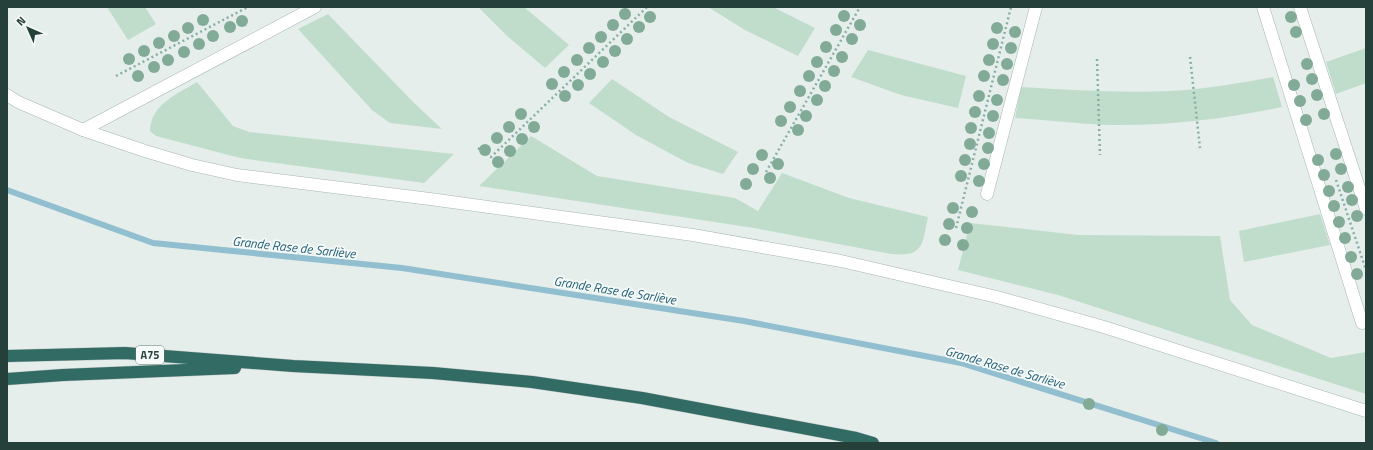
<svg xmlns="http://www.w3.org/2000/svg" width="1373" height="450" viewBox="0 0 1373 450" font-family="'Titillium Web',sans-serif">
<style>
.green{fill:#c0ddcb}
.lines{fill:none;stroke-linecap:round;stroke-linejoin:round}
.stream{stroke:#91bfcf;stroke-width:6}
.lane-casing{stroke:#a8b6b3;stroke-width:13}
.street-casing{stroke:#a8b6b3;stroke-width:13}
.highway-casing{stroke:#c2c9c8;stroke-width:13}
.path{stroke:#88afa7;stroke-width:2.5;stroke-dasharray:2 3;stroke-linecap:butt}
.lane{stroke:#fff;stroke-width:12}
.street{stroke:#fff;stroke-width:12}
.highway{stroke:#326a64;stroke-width:12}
.tree{fill:#82ab97}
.labels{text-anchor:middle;stroke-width:3.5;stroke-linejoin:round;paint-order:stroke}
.shield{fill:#f6faf8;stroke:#647774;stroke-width:1}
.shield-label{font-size:11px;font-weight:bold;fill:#253f3b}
.water-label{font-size:13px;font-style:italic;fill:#226178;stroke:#f6faf8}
</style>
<rect width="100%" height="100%" fill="#e5eeeb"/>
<path class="green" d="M107 7H145L156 24 128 40Z
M478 7H524L569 45 545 68 507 36Z
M708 7H773L815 28 798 56 745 30Z
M328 14 414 103 442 129 390 123 372 110 298 29Z
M1366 48V83L1336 94 1326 62Z
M868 50 966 76 958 108 901 95 851 77Z
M1273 77 1282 107C1225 119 1168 126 1109 125 1078 124 1046 120 1015 118L1021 87C1071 90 1120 93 1170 91 1205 89 1239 83 1273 77Z
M612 79 669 117 738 152 723 174 688 163 636 135 589 103Z
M197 82 233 126 249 132 454 154 424 183 240 158 156 136 150 131C151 104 177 94 197 82Z
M531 136 597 176 735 198 758 211 782 173 849 198 928 217C922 245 924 257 891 254L754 228 479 186Z
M1320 214 1330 245 1244 262 1239 231Z
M970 223 1078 235 1220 236 1230 300 1252 325 1331 358 1366 352V394L1058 295 958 270Z"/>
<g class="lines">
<path class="stream" d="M7 190 153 243 402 268 744 321 961 363 1216 443"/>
<g class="lane-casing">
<path id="lane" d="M1263 7 1362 323
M1300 7 1366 209
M83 130 315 7
M987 194 1036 7"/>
</g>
<g class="street-casing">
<path id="street" d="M7 95 18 102 83 130 145 151 192 165 237 175 430 199 693 235 841 261 997 297 1104 327 1366 411"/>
</g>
<g class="highway-casing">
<path id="highway" d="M7 356 125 353 293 366 433 373 532 382 642 398 856 438 873 443
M7 379 63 375 235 368"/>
</g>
<path class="path" d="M1190 57 1200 148
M1097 59 1100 155
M116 76 248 7
M478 148 491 157 647 7
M766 172 860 7
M1336 180 1366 270
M956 228 1011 7"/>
<use href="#lane" class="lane"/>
<use href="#street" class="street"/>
<use href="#highway" class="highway"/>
</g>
<g class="tree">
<circle cx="625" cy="14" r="6"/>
<circle cx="844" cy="16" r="6"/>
<circle cx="650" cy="17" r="6"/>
<circle cx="1291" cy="17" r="6"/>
<circle cx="203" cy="20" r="6"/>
<circle cx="242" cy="21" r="6"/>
<circle cx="613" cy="25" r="6"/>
<circle cx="860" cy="25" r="6"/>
<circle cx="230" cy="27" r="6"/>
<circle cx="639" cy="27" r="6"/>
<circle cx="188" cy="28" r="6"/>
<circle cx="997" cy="28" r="6"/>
<circle cx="836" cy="30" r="6"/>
<circle cx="1015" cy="32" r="6"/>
<circle cx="1296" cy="32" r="6"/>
<circle cx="174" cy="36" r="6"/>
<circle cx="213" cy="36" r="6"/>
<circle cx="601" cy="37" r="6"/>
<circle cx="627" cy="39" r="6"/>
<circle cx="852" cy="39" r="6"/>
<circle cx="159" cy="43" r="6"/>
<circle cx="199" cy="44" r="6"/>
<circle cx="993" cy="44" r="6"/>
<circle cx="826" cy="47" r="6"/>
<circle cx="589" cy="48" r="6"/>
<circle cx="1011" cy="48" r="6"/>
<circle cx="144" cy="51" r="6"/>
<circle cx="615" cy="51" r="6"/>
<circle cx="184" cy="52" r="6"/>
<circle cx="842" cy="57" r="6"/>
<circle cx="129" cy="59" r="6"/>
<circle cx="168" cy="60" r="6"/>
<circle cx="577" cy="60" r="6"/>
<circle cx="989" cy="60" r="6"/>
<circle cx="603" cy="62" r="6"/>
<circle cx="817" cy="62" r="6"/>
<circle cx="1007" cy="64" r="6"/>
<circle cx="1307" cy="64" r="6"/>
<circle cx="154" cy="67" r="6"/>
<circle cx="834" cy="71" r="6"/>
<circle cx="564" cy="72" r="6"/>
<circle cx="590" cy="74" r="6"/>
<circle cx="138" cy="76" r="6"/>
<circle cx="809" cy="76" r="6"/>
<circle cx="984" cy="76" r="6"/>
<circle cx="1312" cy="79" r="6"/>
<circle cx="1003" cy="80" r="6"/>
<circle cx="552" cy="84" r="6"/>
<circle cx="578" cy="85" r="6"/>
<circle cx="1294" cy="85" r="6"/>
<circle cx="825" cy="86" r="6"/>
<circle cx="800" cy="91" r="6"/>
<circle cx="1317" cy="95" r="6"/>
<circle cx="565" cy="96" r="6"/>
<circle cx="979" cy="96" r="6"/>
<circle cx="817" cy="100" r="6"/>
<circle cx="997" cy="100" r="6"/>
<circle cx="1300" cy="101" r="6"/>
<circle cx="790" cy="107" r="6"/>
<circle cx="975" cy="112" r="6"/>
<circle cx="521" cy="114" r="6"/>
<circle cx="1324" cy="114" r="6"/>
<circle cx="806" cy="116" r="6"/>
<circle cx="993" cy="116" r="6"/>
<circle cx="1306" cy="120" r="6"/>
<circle cx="781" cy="121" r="6"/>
<circle cx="509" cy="127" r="6"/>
<circle cx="534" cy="127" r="6"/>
<circle cx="971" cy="128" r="6"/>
<circle cx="798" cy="130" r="6"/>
<circle cx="989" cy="133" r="6"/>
<circle cx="497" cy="138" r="6"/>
<circle cx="522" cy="139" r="6"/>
<circle cx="970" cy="144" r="6"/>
<circle cx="988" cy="148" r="6"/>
<circle cx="485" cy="150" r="6"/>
<circle cx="510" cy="151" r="6"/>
<circle cx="1336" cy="154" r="6"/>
<circle cx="762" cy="155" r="6"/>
<circle cx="965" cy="160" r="6"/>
<circle cx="1318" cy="160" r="6"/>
<circle cx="498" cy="162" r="6"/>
<circle cx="778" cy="164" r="6"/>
<circle cx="984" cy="164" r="6"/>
<circle cx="753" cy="169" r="6"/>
<circle cx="1341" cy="169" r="6"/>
<circle cx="1324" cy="175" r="6"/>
<circle cx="961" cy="176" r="6"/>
<circle cx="770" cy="178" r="6"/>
<circle cx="979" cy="181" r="6"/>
<circle cx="746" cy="184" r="6"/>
<circle cx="1348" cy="187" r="6"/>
<circle cx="1329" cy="191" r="6"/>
<circle cx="1352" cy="200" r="6"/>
<circle cx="1334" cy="206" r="6"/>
<circle cx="953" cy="208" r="6"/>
<circle cx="972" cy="212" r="6"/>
<circle cx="1357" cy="216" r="6"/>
<circle cx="1339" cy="222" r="6"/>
<circle cx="949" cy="224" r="6"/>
<circle cx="967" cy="228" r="6"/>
<circle cx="1345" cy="238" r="6"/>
<circle cx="945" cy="240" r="6"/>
<circle cx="963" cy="245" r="6"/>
<circle cx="1351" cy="257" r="6"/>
<circle cx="1357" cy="274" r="6"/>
<circle cx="1089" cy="404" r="6"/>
<circle cx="1162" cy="430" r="6"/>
</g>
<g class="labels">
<rect class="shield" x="136" y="346" width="28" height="18" rx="3"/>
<g class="shield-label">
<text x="150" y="359">A75</text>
</g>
<g class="water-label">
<text transform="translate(294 247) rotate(6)" y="5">Grande Rase de Sarliève</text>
<text transform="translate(615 290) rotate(9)" y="5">Grande Rase de Sarliève</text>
<text transform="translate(1005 367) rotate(16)" y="5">Grande Rase de Sarliève</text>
</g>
</g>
<rect width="1373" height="450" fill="none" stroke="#253f3b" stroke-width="16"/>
<g transform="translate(28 28) rotate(315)" stroke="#f6faf8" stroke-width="3" paint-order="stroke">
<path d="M0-3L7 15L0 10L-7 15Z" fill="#253f3b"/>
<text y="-6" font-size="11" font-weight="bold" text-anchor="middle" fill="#253f3b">N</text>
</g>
</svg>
